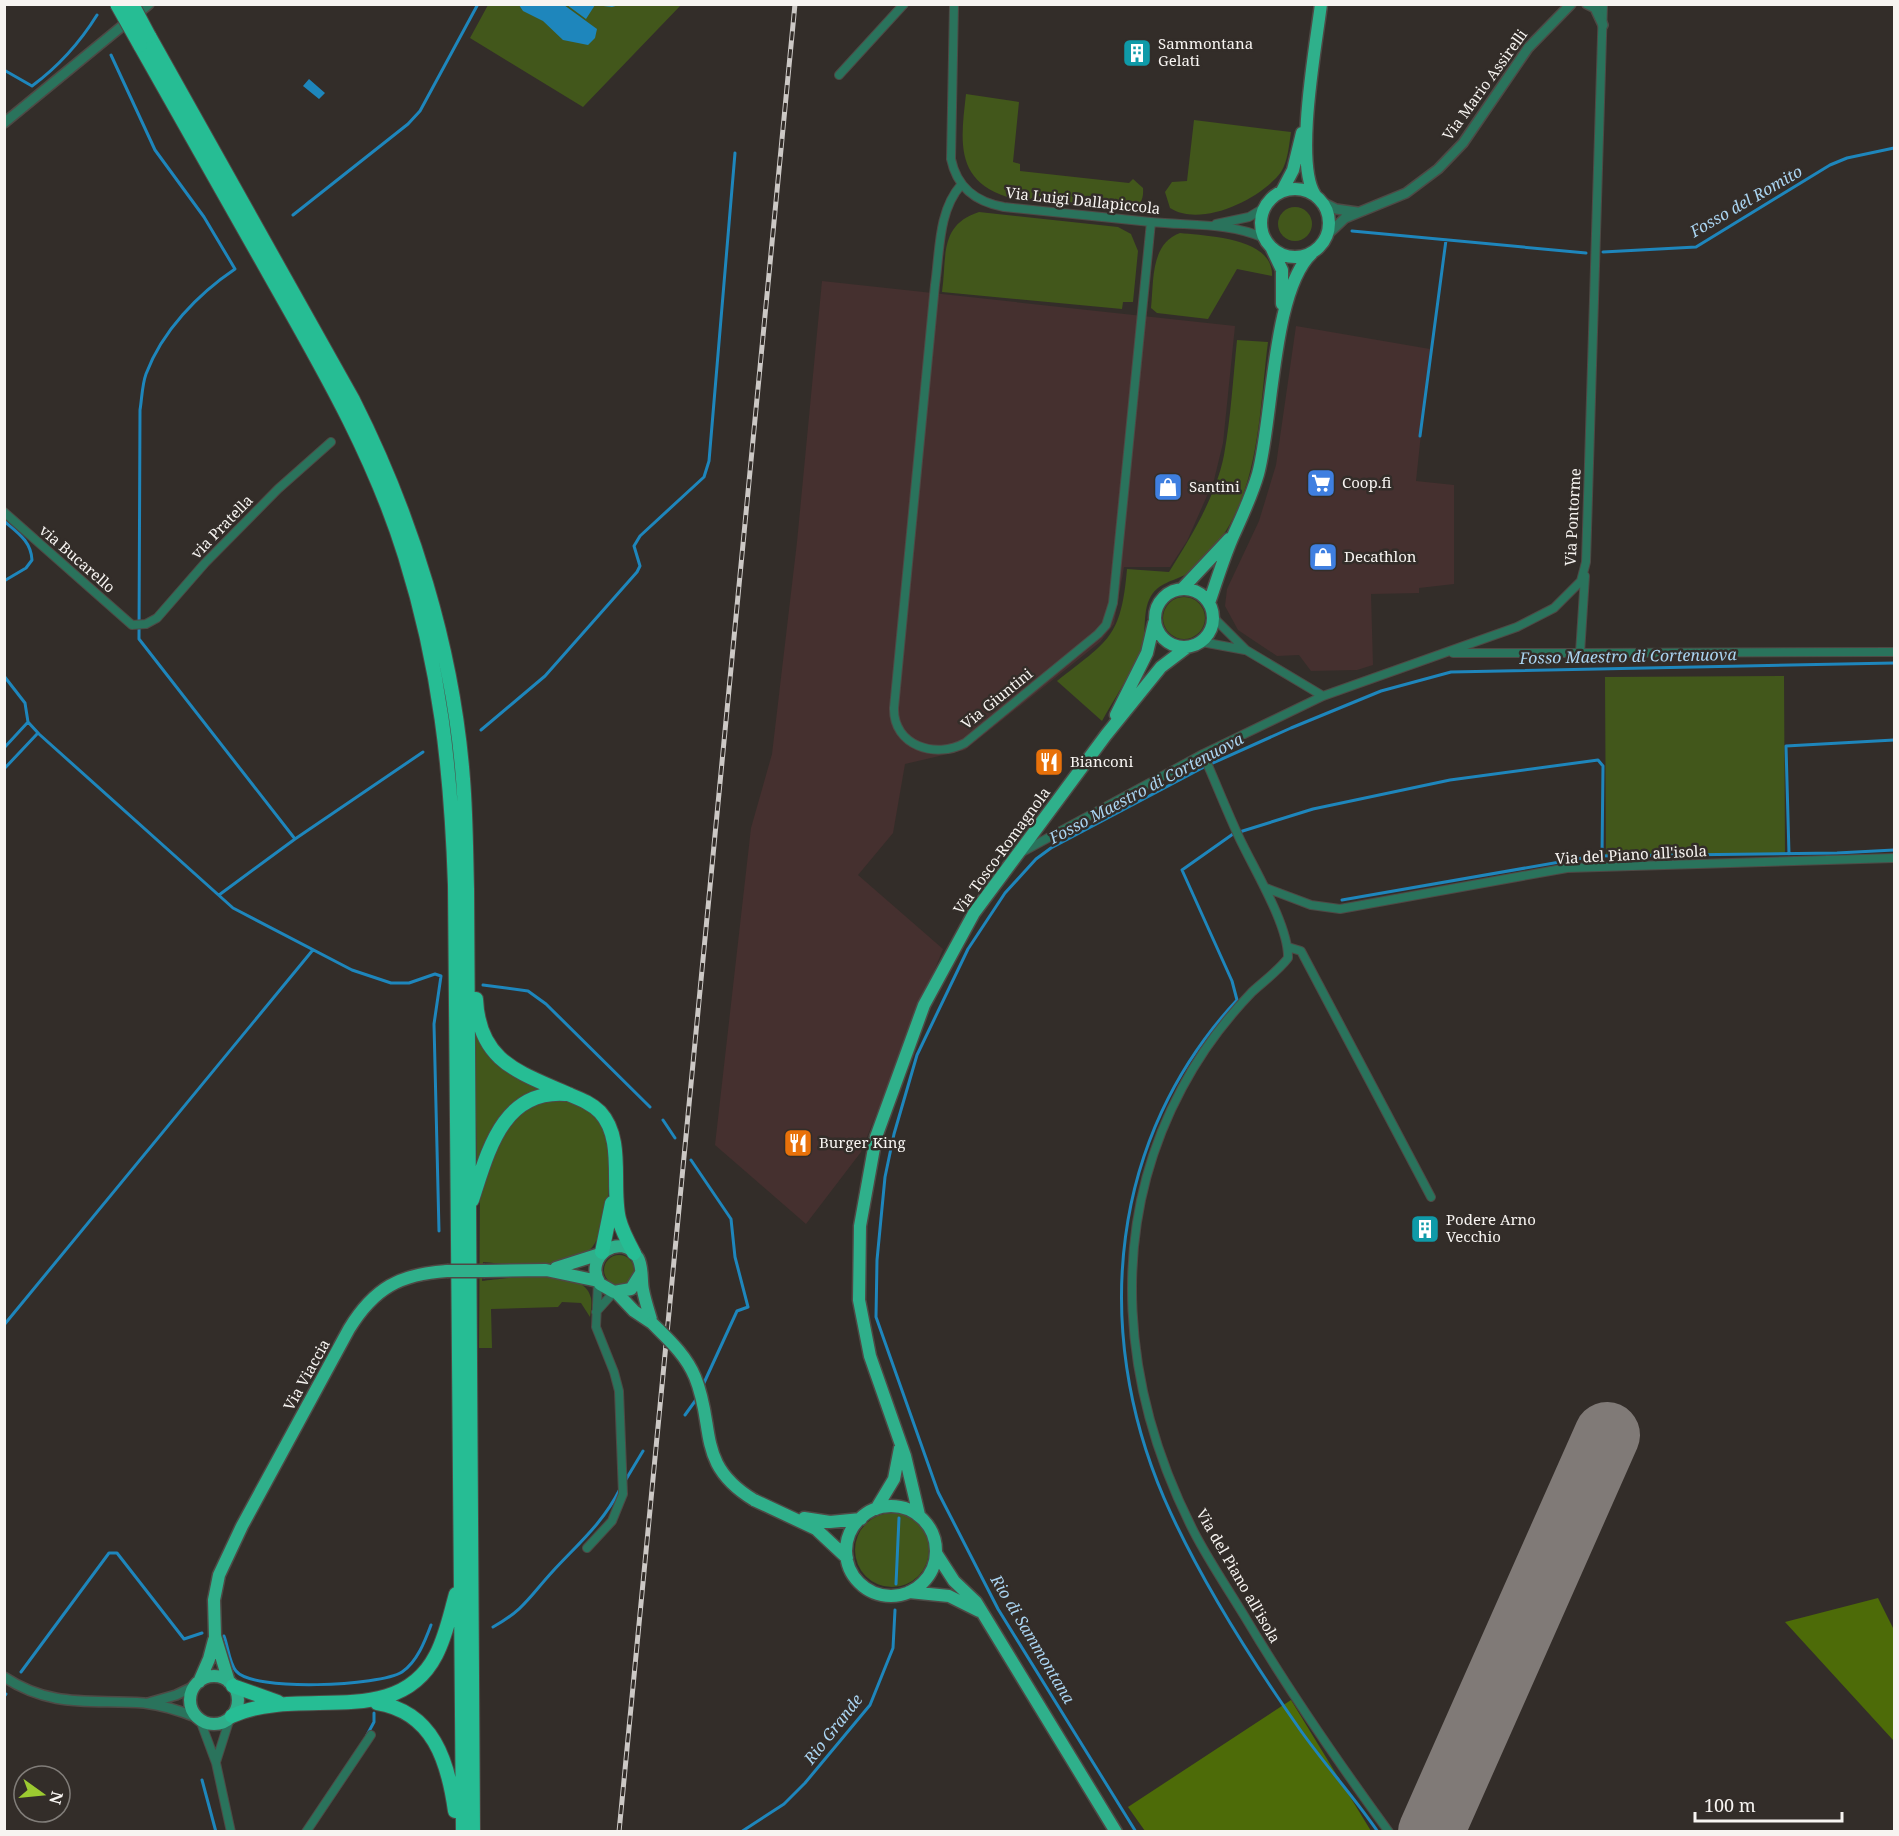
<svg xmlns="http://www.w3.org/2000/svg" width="1899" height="1836" viewBox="0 0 1899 1836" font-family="'Noto Serif',serif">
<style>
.commercial{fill:#45302f}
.green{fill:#42571b}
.forest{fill:#4d6b08}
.water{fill:#1e86bc}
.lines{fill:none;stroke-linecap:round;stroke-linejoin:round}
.stream{stroke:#1e86bc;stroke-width:3}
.runway{stroke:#807a77;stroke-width:66}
.minor-casing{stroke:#4e4945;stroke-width:10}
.tertiary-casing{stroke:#4e4945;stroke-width:12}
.primary-casing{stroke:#4e4945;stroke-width:15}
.trunk-casing{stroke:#4e4945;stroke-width:16}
.minor{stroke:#2a735c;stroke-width:8}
.tertiary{stroke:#2a735c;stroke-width:9}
.primary{stroke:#2fb08b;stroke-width:12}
.trunk{stroke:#26bd94;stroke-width:14}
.rail-casing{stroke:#ccc8c5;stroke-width:5}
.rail{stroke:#332d29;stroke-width:3;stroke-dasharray:9;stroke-linecap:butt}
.primary-bridge-casing{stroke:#4e4945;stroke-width:15;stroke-linecap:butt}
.trunk-bridge-casing{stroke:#4e4945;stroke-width:16;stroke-linecap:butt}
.primary-bridge{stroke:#2fb08b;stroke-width:12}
.trunk-bridge{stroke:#26bd94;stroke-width:14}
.labels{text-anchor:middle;stroke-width:5;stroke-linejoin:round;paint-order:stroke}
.poi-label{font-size:15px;fill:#f7f4f1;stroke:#332d29;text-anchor:start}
.street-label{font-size:15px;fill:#f7f4f1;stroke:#332d29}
.water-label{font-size:16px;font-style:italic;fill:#aad4f1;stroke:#332d29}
</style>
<rect width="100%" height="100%" fill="#332d29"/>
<path class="commercial" d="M822 281 1235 326 1223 443 1214 480 1187 541 1170 567H1124L1114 624 1100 642 965 750 905 764 893 833 858 875 943 949 861 1152 806 1224 715 1145 751 828 772 754 797 542Z
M1296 326 1430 349 1416 481 1454 485V584L1419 588V593L1371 594 1373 665 1357 670 1311 671 1299 655 1277 656 1238 630 1225 606 1227 589 1259 521 1276 465Z"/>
<path class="green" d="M488 5H681L583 107 470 38Z
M966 94 1019 102 1013 162 1020 164V171L1129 183 1133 179 1143 188C1144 199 1140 208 1129 208L1007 197C954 180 961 139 966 94Z
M1194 120 1291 132C1289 145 1288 161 1281 172 1261 199 1201 228 1170 208L1165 192 1172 182 1187 181Z
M1278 224a17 17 0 1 1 34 0a17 17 0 1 1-34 0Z
M979 212 1118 227 1131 234 1138 251 1133 302H1123L1122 309 942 292C947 256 939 225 979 212Z
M1180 233C1205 236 1274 237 1272 276L1237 269 1208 319 1157 313 1151 308C1154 281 1150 244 1180 233Z
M1237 340 1268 342C1259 412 1260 494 1212 550 1205 559 1195 569 1185 575 1173 581 1159 583 1151 596 1141 613 1148 635 1140 653 1129 677 1114 699 1102 721L1057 681C1109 640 1121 638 1127 569L1169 572C1191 537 1216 496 1224 455 1231 417 1233 378 1237 340Z
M1163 618a21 21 0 1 1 42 0a21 21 0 1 1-42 0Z
M1784 676 1785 854 1606 855 1605 677Z
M476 1029 541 1090 521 1099 477 1165 474 1030Z
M563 1099C578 1105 592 1111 601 1124 616 1146 611 1237 587 1252 560 1270 514 1265 483 1262L482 1281C506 1279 584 1264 591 1298 592 1303 591 1311 590 1317L581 1303 562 1302 558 1307 491 1309 492 1348H479L480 1190 496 1145 528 1104Z
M604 1270a15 15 0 1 1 30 0a15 15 0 1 1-30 0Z
M855 1550a37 37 0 1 1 74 0a37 37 0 1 1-74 0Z"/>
<path class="forest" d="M1878 1598 1894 1630 1893 1740 1785 1622Z
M1291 1700 1371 1831H1145L1128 1807Z"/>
<path class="water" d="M519 5H564L597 29 595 38 588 45 563 40 543 21 523 11Z
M567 5H619L612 7 595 5 586 19Z
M309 79 325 93 319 99 303 86Z"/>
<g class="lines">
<path class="stream" d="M111 55 155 150 204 217 235 269C198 294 162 331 146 374 142 385 142 398 140 410L139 639 295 839
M4 70 32 86C59 66 79 44 97 15
M293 215 408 124 420 111 478 4
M1352 231 1586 253
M1603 252 1696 247 1830 165 1847 158 1894 148
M1420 436 1446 240
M4 521C18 533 31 541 32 560L26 568 4 581
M4 676 25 703 28 722 39 734 233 908 352 970 391 983H409L435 974 441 976 434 1024 439 1231
M481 730 545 676 637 572 640 566 634 546 640 536 704 477 709 461 735 153
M4 748 28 722
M4 769 37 734
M1789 854 1786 746 1894 740
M219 895 295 839 423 752
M1342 900 1594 856 1837 853 1894 850
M483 985 528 991 546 1004 650 1107
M663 1120 675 1138
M691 1160 731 1219 735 1257 748 1307 737 1311 703 1385
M4 1325 312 951
M685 1415 698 1397
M625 1481 643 1451
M896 1584 899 1518
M493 1627C524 1610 530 1596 553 1571 578 1544 603 1523 620 1489
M224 1636C228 1646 229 1663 236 1671 253 1692 380 1686 402 1672 417 1662 425 1641 431 1625
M21 1672 109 1553H117L184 1639 202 1633
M4 1697 6 1694
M367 1735 374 1722V1713
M202 1780 216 1832
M741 1832 784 1804 805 1783 870 1705 893 1648 895 1610
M1136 1832 998 1609 938 1492 876 1317 877 1260 885 1177 894 1134 917 1055 968 949 1005 893 1036 859 1051 848 1204 767 1291 728 1381 691 1451 672 1894 663
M1378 1832C1354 1797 1326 1766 1301 1731 1252 1661 1198 1576 1164 1498 1091 1328 1110 1137 1237 1000L1232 981 1182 870 1233 834 1313 809 1450 780 1598 760 1603 766 1602 856"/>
<path class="runway" d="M1431 1832 1607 1435"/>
<g class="minor-casing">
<path id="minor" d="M954 4 951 159C957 188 976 202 1004 207 1053 212 1102 217 1151 222 1189 226 1229 222 1264 238
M839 75 904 4
M961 185C938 211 940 251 935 285L894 708C893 746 936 759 965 743L1098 634 1106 625 1113 603 1151 222
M1216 224 1249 217 1264 208
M4 512 132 625 146 624 157 618 205 563 278 489 331 442
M1213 617 1246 650 1323 696
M1202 642 1245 650
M1453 653H1580L1585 576
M1580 653 1894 652
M1203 754C1215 781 1226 809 1238 835 1252 866 1289 925 1288 958 1278 971 1264 981 1252 992 1225 1020 1200 1054 1182 1088 1106 1230 1122 1391 1194 1532 1209 1561 1228 1589 1245 1617 1289 1691 1338 1762 1389 1832
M1022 852 1203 754 1323 696 1517 627 1554 608 1581 581 1586 562 1603 4
M1266 888 1311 905 1340 909 1567 868 1894 858
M1288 947 1301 951 1431 1197
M596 1312 614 1292
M587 1548 612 1521 623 1494 619 1391 614 1372 596 1327 598 1282
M200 1720 216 1763 231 1832
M216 1762 230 1718
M306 1832 371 1735"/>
</g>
<g class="tertiary-casing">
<path id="tertiary" d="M1587 4 1595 8 1603 25
M4 123 149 4
M1322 202 1336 209 1357 212
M1326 236 1345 218 1406 193 1438 169 1463 143 1528 48 1571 4
M4 1677C53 1709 92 1699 144 1703 162 1705 181 1711 198 1718
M148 1703 176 1695 195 1686"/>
</g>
<g class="primary-casing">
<path id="primary" d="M1261 223a34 34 0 1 1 68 0a34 34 0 1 1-68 0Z
M1282 191 1293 170 1302 133
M1315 195C1294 163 1316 45 1321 4
M1272 249 1282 270V304
M1155 618a29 29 0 1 1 58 0a29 29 0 1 1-58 0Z
M1182 589 1229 539
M1209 603C1217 580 1224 556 1234 534 1243 514 1252 495 1258 474 1273 419 1272 290 1312 253
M1116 715 1147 653 1154 623
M556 1268 600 1254
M485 1271 546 1270 598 1281
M641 1273 631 1289 614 1292 600 1284C582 1257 622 1230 638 1258 643 1267 641 1280 643 1290 645 1301 649 1312 652 1323
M616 1292 634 1311 652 1323
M754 1500 816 1529 847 1558
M846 1551a45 45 0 1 1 90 0a45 45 0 1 1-90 0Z
M876 1509 894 1479 900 1448
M919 1515 905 1456 870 1356 859 1300 860 1226 876 1137 924 1005 974 913 1106 735 1161 667 1186 648
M804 1518 830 1522 861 1519
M936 1553 954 1581 976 1602 1116 1832
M909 1592 949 1596 979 1611
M190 1700a24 24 0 1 1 48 0a24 24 0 1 1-48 0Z
M199 1682 209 1659 214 1640
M229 1682 215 1636 214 1600 219 1575 242 1526 349 1329C374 1288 400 1274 447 1271"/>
</g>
<g class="trunk-casing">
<path id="trunk" d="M149 36 353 400C412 517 453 648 463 779 466 816 466 852 467 889L473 1832
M140 45C185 125 230 204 275 284 325 372 375 459 405 556 440 668 451 769 455 885L463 1832
M476 999C479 1062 519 1072 568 1094 580 1099 591 1103 600 1112 625 1139 611 1186 619 1219 622 1231 628 1242 634 1253
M472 1200C488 1152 502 1090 565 1094
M602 1252 612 1203
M233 1686 278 1702
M377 1703C433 1712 448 1761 455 1811
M232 1716C300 1685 397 1731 436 1655 446 1636 450 1615 456 1594"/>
</g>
<use href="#minor" class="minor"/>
<use href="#tertiary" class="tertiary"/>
<use href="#primary" class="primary"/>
<use href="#trunk" class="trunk"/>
<g class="rail-casing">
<path id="rail" d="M619 1832 795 4"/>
</g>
<use href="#rail" class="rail"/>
<g class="primary-bridge-casing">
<path id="primary-bridge" d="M447 1271H485
M652 1323C668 1339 686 1355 695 1377 716 1428 695 1464 754 1500"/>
</g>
<g class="trunk-bridge-casing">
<path id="trunk-bridge" d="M117 4 140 45
M132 4 149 36"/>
</g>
<use href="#primary-bridge" class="primary-bridge"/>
<use href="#trunk-bridge" class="trunk-bridge"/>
</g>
<defs>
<g id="building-square" transform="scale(1.5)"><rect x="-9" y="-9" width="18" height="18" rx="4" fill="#0f9aa8" stroke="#332d29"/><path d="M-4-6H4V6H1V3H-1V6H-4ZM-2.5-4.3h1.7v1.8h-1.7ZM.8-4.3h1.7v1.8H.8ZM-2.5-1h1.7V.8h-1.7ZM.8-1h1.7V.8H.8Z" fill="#fff"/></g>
<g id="supermarket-square" transform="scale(1.5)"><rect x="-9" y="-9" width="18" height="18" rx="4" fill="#3f7fe0" stroke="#332d29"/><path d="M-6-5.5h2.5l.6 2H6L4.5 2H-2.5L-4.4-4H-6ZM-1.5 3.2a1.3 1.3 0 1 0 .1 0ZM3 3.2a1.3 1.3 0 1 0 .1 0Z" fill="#fff"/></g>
<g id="shop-square" transform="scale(1.5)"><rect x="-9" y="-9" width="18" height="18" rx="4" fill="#3f7fe0" stroke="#332d29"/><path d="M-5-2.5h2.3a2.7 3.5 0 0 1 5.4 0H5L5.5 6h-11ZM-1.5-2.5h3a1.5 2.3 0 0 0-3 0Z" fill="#fff"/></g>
<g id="restaurant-square" transform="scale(1.5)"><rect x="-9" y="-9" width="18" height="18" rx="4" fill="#e8710a" stroke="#332d29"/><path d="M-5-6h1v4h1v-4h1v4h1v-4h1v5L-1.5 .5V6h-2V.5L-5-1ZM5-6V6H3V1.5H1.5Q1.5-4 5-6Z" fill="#fff"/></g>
</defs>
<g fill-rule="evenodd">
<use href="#building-square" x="1137" y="53"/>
<use href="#supermarket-square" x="1321" y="483"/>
<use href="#shop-square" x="1168" y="487"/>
<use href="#shop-square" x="1323" y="557"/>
<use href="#restaurant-square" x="1049" y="762"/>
<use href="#restaurant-square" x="798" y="1143"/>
<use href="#building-square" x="1425" y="1229"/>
</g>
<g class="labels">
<g class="poi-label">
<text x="1158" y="49">Sammontana<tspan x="1158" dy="17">Gelati</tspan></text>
<text x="1342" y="488">Coop.fi</text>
<text x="1189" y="492">Santini</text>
<text x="1344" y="562">Decathlon</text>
<text x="1070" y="767">Bianconi</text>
<text x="819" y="1148">Burger King</text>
<text x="1446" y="1225">Podere Arno<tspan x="1446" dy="17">Vecchio</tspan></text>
</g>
<g class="street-label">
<text transform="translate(1485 85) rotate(-54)" y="5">Via Mario Assirelli</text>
<text transform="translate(1083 201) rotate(6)" y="5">Via Luigi Dallapiccola</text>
<text transform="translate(1573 517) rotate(-87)" y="5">Via Pontorme</text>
<text transform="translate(222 527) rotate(-46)" y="5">via Pratella</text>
<text transform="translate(77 559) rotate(41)" y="5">via Bucarello</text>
<text transform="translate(997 699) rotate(-39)" y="5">Via Giuntini</text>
<text transform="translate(1002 851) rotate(-54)" y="5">Via Tosco-Romagnola</text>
<text transform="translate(1631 855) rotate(-3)" y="5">Via del Piano all'isola</text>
<text transform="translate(307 1375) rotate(-61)" y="5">Via Viaccia</text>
<text transform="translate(1238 1576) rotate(60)" y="5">Via del Piano all'isola</text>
</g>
<g class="water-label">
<text transform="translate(1746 201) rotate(-30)" y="6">Fosso del Romito</text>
<text transform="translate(1628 656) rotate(-1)" y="6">Fosso Maestro di Cortenuova</text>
<text transform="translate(1146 788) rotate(-28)" y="6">Fosso Maestro di Cortenuova</text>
<text transform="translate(1033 1639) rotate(59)" y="6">Rio di Sammontana</text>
<text transform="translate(833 1729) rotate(-52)" y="6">Rio Grande</text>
</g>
</g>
<rect width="1899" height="1836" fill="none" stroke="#f7f4f1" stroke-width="12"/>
<g transform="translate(42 1794) rotate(105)"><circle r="28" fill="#332d29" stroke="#817d79" stroke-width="1.5"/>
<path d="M0-4.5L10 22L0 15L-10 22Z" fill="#9cca31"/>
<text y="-9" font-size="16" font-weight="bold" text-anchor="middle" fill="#f7f4f1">N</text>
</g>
<path d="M1695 1812v9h147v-9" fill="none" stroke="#f7f4f1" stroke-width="3"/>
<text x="1704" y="1812" font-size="18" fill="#f7f4f1" stroke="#332d29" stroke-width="4.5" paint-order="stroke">100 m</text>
</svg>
